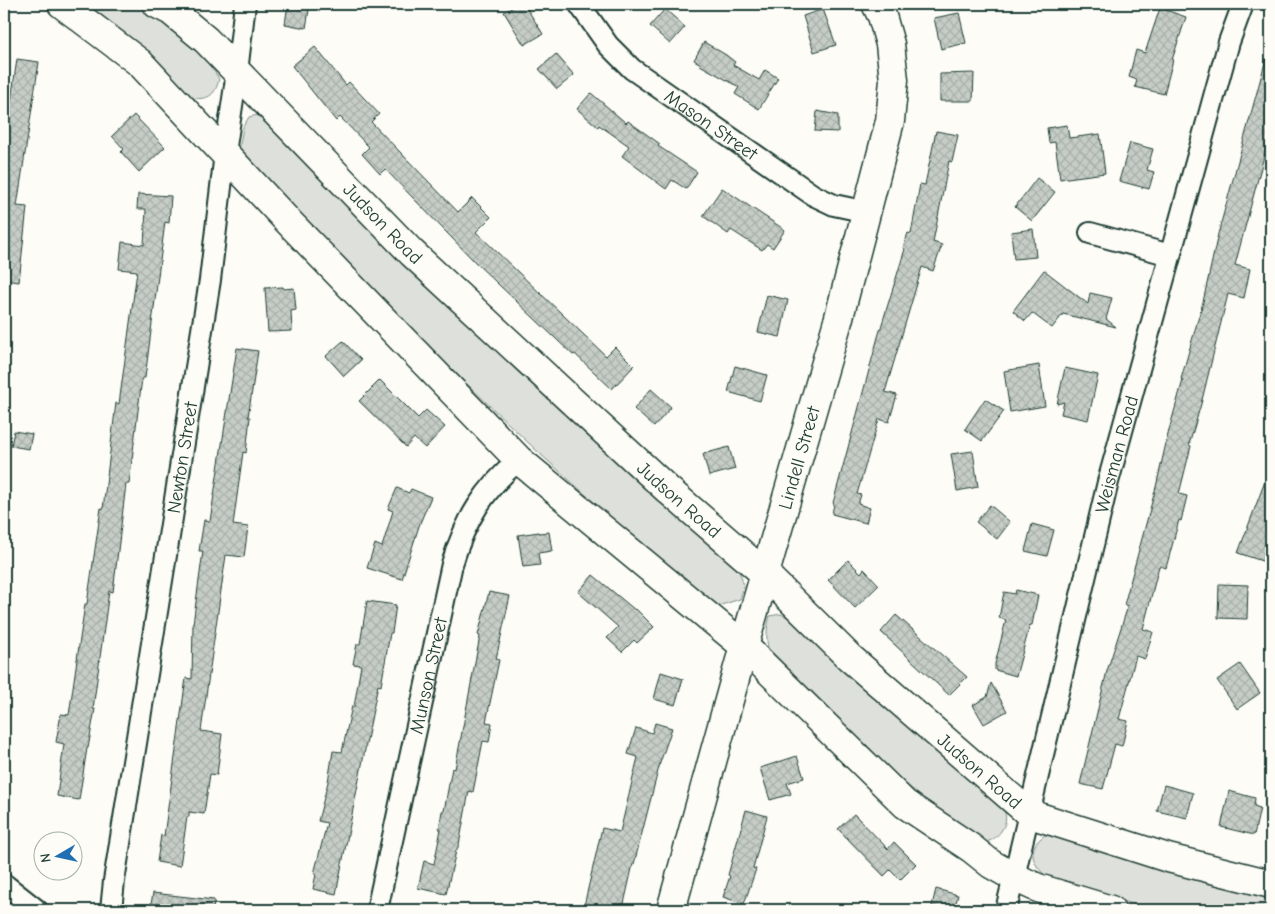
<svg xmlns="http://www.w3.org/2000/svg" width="1275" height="914" viewBox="0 0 1275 914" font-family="'Comic Neue',sans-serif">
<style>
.green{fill:#dde0db;stroke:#7e8e88}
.building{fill:url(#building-cross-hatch);stroke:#1f3d34}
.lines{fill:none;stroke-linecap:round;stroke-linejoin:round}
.street-casing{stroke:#1f3d34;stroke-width:24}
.secondary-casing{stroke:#1f3d34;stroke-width:31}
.street{stroke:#fdfcf7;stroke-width:20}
.secondary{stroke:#fdfcf7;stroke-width:28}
.labels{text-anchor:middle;stroke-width:4.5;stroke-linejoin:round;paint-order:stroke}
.street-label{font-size:19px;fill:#1f3d34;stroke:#fdfcf7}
</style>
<defs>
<pattern id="building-cross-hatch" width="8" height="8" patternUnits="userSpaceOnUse" patternTransform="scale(1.25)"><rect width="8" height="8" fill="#c6cdc7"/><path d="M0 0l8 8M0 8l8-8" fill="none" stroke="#aab1ac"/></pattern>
</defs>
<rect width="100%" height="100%" fill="#fdfcf7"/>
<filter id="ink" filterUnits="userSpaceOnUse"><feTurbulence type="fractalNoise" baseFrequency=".02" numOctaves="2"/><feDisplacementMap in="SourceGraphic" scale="10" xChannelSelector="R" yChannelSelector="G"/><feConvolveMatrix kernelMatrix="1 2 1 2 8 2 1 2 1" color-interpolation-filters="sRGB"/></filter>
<g filter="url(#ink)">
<path class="green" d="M80 4H141L149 7C178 31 200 46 219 79 215 97 207 100 190 98Z
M258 115 268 118 730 558C740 573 747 581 740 599L712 608 538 452 368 289 239 150 243 127 249 117Z
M780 614 794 619 1002 803C1006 813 1008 822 1001 831 996 838 988 845 979 840 965 834 943 814 930 804 873 758 822 705 769 653 766 640 766 630 770 616Z
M1052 832 1271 891V910H1152L1048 878C1044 874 1040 871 1037 866 1027 851 1037 837 1052 832Z"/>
<path class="building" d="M288 4H310L306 28 285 24Z
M519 4H524L543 34 524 45 504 12Z
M1160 8 1186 17 1172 60H1173L1164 94 1135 87 1137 80 1129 77 1136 50 1145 53Z
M665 9 685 27 670 44 650 26Z
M823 9 836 45 814 52 803 16Z
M959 13 966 43 941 49 934 18Z
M704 42 726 55 735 62 733 65 759 80 765 70 778 78 759 109 735 94 739 87 700 65 701 64 694 60Z
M315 47 346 85 349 82 379 114 371 122 458 212 472 198 491 217 476 232 606 356 615 347 634 366 612 389 575 354 573 355 478 265 385 169 380 174 362 154 369 147 340 117 336 121 292 66Z
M556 54 574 75 557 89 539 69Z
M17 59 39 62 17 206 27 207 19 282 4 280V149Z
M1266 59 1271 60V130L1235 265 1250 269 1244 298 1228 294 1201 404 1189 445 1191 446 1179 494 1187 496 1181 521 1179 520 1166 568 1159 566 1143 629 1153 632 1145 659 1136 656 1119 719 1128 721 1122 746 1115 744 1103 789 1080 784 1107 671 1128 606 1124 605 1156 487 1169 430 1183 380 1181 379 1203 302 1218 234Z
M974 73 973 101H940V74Z
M591 93 626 123 628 121 660 144 658 146 697 172 686 189 672 180 666 189 622 156 629 146 599 125 598 127 577 109Z
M817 111 838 115V132L815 131Z
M134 115 165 147 139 172 121 152 124 149 112 136Z
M1067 125 1069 138 1100 134 1105 173 1060 179 1055 142 1049 143 1047 128Z
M936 131 958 135 952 162 949 161 933 242 942 245 933 271 922 267 885 392 897 395 889 422 879 419 857 494 861 495 858 504 870 508 866 523 832 514 834 504 833 503 878 337 905 249 903 248 908 233 911 234 920 184 925 185Z
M1130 143 1153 149 1147 170 1154 172 1149 189 1119 181Z
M1037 178 1055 192 1032 221 1015 207Z
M722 188 785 230 773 248 767 244 762 250 731 230 728 234 703 216Z
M138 194 171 196 169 223 165 222 145 378H142L129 484H126L113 592 109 591 93 709H95L88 748H87L79 800 57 796 64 744 56 742 61 714 69 715 85 604H87L101 508 103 509 116 403 119 404 137 271 119 269 122 242 144 245 146 209H137Z
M1033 229 1036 257 1014 259 1011 232Z
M1044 270 1088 304 1090 293 1112 298 1106 319 1116 327 1063 314 1052 328 1032 313 1025 321 1013 311Z
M283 287 284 289 294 288 296 310 291 311 292 331 268 332 265 288Z
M767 295 788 300 780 337 758 332Z
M343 341 361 360 344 376 326 356Z
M237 348 258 351 248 417H250L246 453 243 452 233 525 248 527 244 557 226 555 201 731 222 734 217 775 210 774 204 814 189 812V817H187L180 866 157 862 161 835 164 836 186 678 192 679 193 624 203 551H199L204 520 210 521Z
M1039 365 1045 406 1010 412 1004 371Z
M735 366 767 375 760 401 728 392Z
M1065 368 1098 375 1088 420 1061 414 1064 402 1057 404Z
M380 380 418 418 426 410 445 427 425 448 414 438 406 447 359 401Z
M651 389 671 407 654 427 634 409Z
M985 399 1004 411 982 441 965 429Z
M14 431 32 434 29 449 11 446Z
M729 447 735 469 709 476 703 454Z
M973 451 978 487 957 491 951 454Z
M1270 468 1271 469V545L1265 562 1238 553Z
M397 488 409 493 411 489 431 497 420 523 402 579 367 568 375 544 382 547 393 511 388 509Z
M990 505 1010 522 997 539 976 522Z
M1032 524 1054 530 1047 556 1025 551Z
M539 532V533L549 532 552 551 538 553 540 565 523 567 518 535Z
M848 560 861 573 864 569 879 585 855 608 828 580Z
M593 575 635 610 636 609 654 627 637 643 634 640 622 652 607 638 618 627 578 592Z
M1219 584 1248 585 1247 619 1218 618Z
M1016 590 1038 595 1032 625H1030L1016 676 995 670V664L1006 620 999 618 1004 592 1015 594Z
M489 592 510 596 496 659 499 660 486 722 492 723 489 742 483 741 473 792 469 791 459 845 456 851 446 894 418 888 424 861 434 864 441 829H439L442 811H444L452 768 455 769 480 636 478 635Z
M367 601 396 605 392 633H390L381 686 378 685 336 894 313 889 316 874H314L327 823 318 821 328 782 333 751 342 752 352 706 354 707 361 665 353 664 357 644H360Z
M896 615 967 677 949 695 881 632Z
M1240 664 1260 693 1237 709 1217 680Z
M661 672 683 679 675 705 654 699Z
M991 683 1007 711 984 724 973 705 987 697Z
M655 723 672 728 660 763 634 864H633L623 908H620L619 910H600L584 906 602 828 620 832 638 757 628 754 636 728 652 733Z
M797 756 804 778 787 783 791 794 770 800 760 768Z
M1164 785 1193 793 1187 818 1157 811Z
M1229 791 1255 798 1254 806 1260 808 1254 835 1221 827Z
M746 810 767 816 753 868 756 869 744 904 723 897 730 876 728 875Z
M854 814 888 849 894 842 916 864 900 880 890 870 884 876 838 829Z
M936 889 958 895 954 910H931Z
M153 893 214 900 213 910H150Z"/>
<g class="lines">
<g class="street-casing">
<g id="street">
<path id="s1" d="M579 4 608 45 632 69 813 195 834 205 867 212"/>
<path d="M1090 233 1170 255"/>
<path d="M4 884 37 910"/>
<path id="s2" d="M111 910 114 881 210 280 225 153 237 72 245 4"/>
<path id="s3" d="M377 910 452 564C465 521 484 489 519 460"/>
<path id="s4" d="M1006 910 1108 482 1229 42 1243 4"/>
</g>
</g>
<g class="secondary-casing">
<g id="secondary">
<path d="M62 4 140 63 283 216 519 460 744 646 905 804 971 848 991 864 1014 877 1038 888 1111 910"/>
<path id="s5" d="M157 4 171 11 206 40 412 253 667 489 765 574 849 657 1030 814 1168 858 1271 884"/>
<path id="s6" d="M671 910 744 646 838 321 890 121 894 80 890 44 882 16 876 4"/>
</g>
</g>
<use href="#street" class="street"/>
<use href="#secondary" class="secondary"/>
</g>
</g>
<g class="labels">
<g class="street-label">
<text dy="7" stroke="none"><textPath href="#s1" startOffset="181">Mason Street</textPath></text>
<text dy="7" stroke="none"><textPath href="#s5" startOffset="316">Judson Road</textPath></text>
<text dy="7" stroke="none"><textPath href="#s4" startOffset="469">Weisman Road</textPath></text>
<text dy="7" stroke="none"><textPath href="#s2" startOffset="458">Newton Street</textPath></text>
<text dy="7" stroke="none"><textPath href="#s6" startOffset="470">Lindell Street</textPath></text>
<text dy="7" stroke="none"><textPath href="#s5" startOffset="721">Judson Road</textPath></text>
<text dy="7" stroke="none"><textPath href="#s3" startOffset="240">Munson Street</textPath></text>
<text dy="7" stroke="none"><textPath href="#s5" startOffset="1126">Judson Road</textPath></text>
</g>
</g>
<rect width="1275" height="914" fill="none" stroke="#fdfcf7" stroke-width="20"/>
<rect x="10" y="10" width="1255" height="894" fill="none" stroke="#1f3d34" stroke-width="2" filter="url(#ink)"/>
<g transform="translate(58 856) rotate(261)"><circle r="24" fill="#fdfcf7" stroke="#a4b0a9"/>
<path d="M0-4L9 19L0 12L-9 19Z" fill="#1f6fb2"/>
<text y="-8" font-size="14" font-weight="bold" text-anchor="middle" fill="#1f3d34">N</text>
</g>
</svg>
